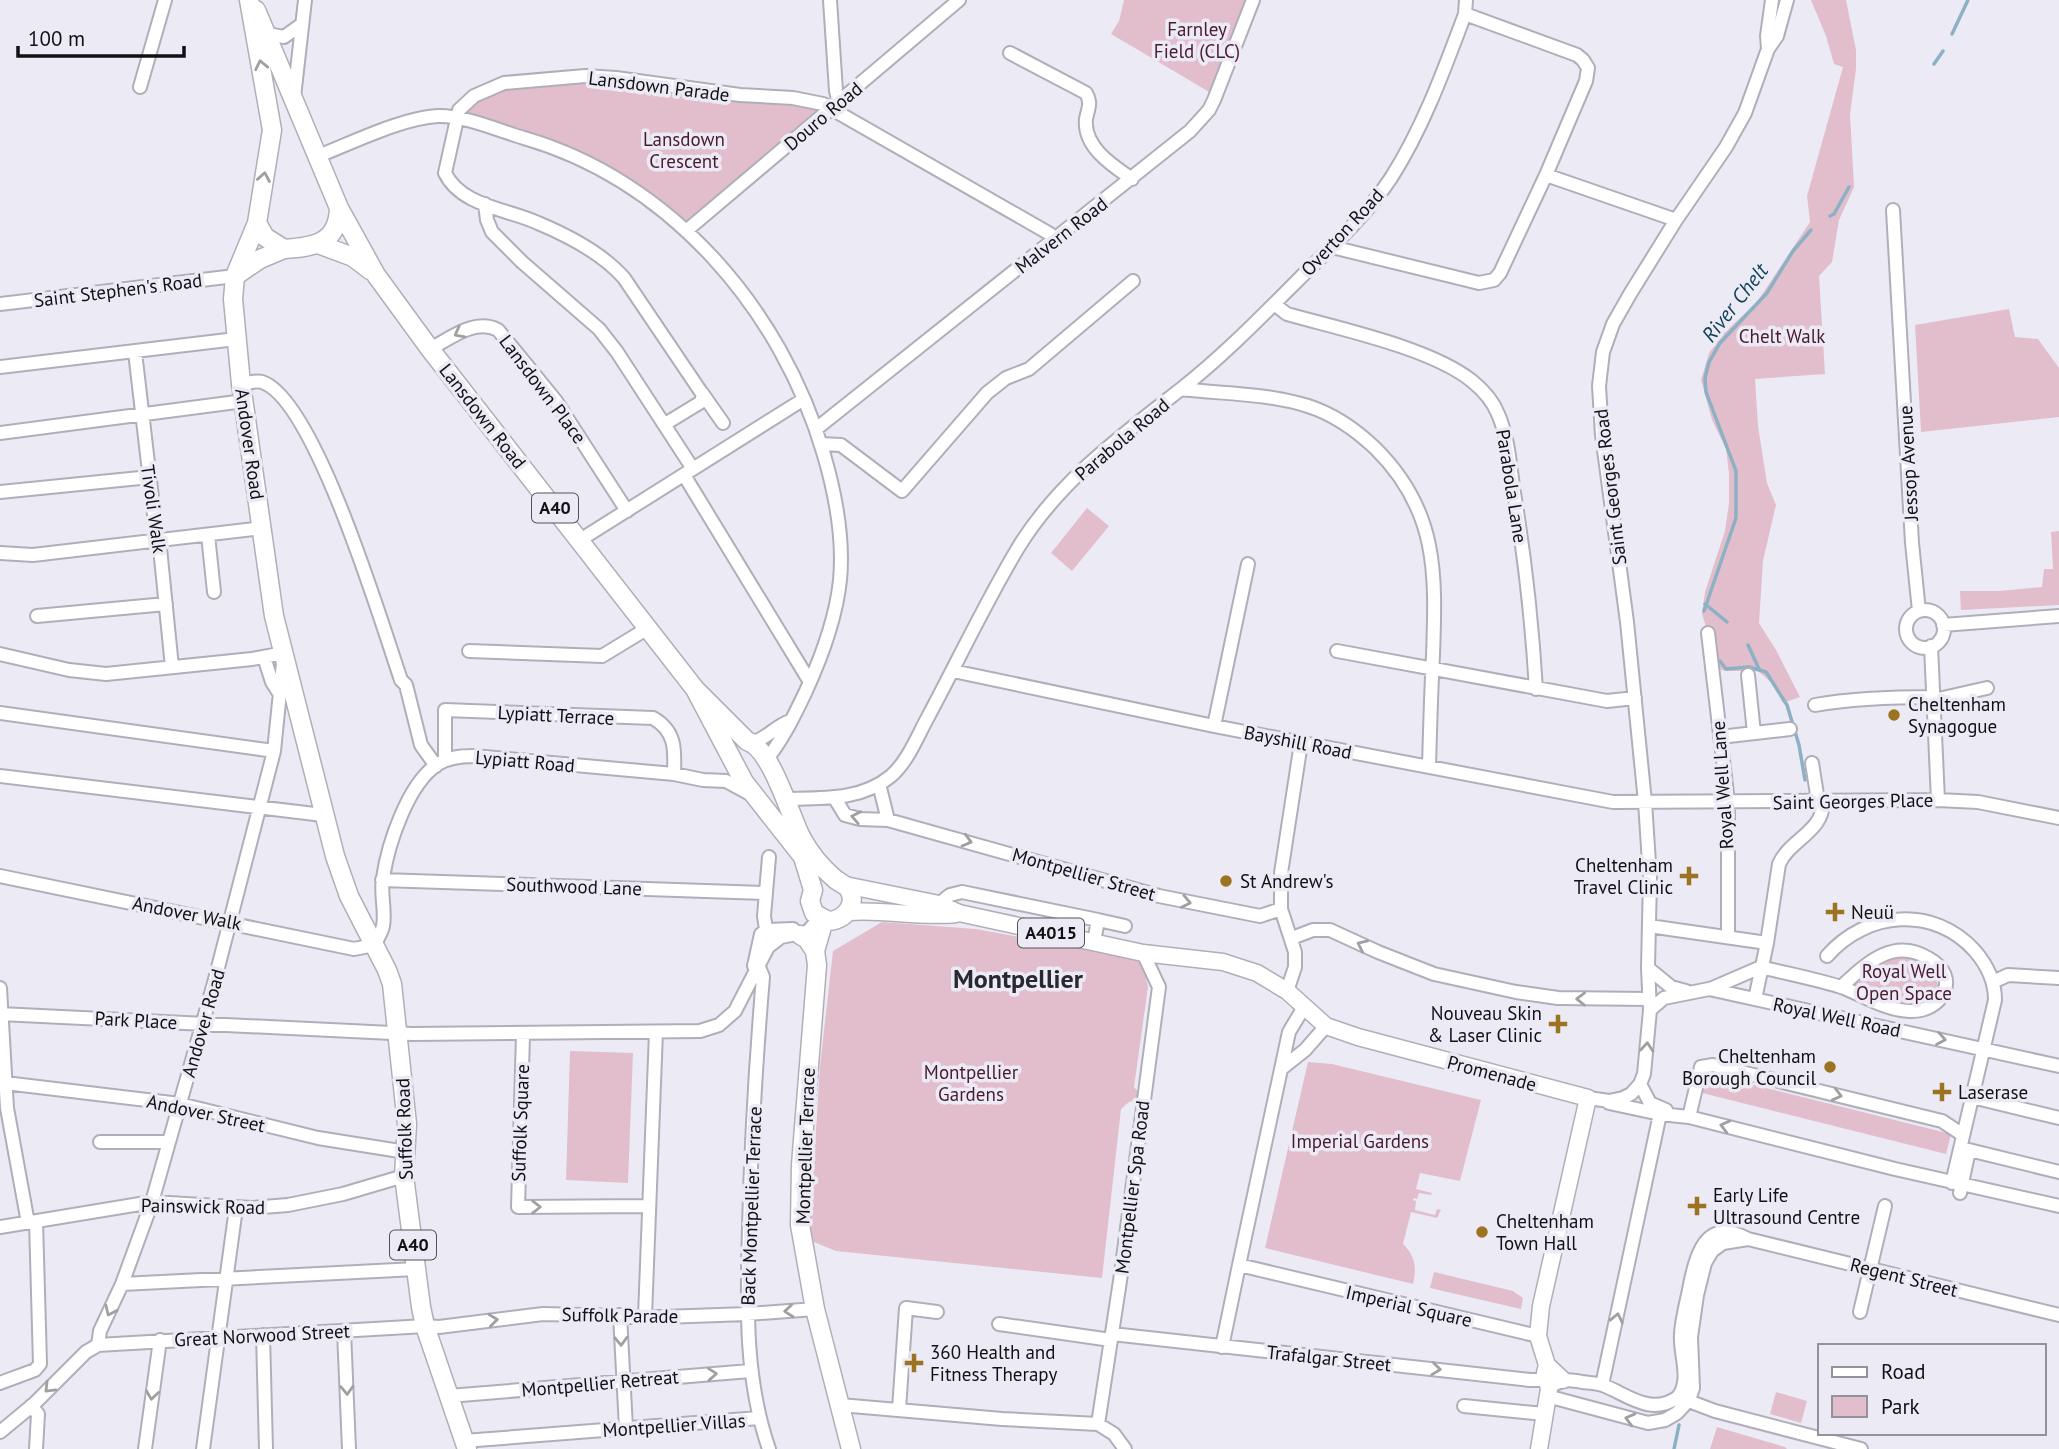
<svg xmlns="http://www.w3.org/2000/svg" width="2059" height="1449" viewBox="0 0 2059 1449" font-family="'PT Sans',sans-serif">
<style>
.green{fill:#e2becd}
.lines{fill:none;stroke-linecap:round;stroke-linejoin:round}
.stream{stroke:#8cb1c5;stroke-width:3.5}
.minor-casing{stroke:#b0afb9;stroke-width:16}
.major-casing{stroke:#b0afb9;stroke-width:19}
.highway-casing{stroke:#b0afb9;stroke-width:21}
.minor{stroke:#fff;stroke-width:12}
.major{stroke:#fff;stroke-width:16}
.highway{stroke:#fff;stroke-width:18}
.oneway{stroke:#a09fa1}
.poi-dot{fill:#9c7320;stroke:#ecebf5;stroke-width:2.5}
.labels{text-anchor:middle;stroke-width:7;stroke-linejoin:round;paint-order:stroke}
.shield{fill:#ecebf5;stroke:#535257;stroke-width:2}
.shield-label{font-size:18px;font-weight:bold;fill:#111013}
.park-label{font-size:19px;fill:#491931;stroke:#ecebf5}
.street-label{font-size:19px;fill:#111013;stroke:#ecebf5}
.poi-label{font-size:19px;fill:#111013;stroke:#ecebf5;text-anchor:start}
.water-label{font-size:21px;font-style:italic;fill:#0d3f55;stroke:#ecebf5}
.district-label{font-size:26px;font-weight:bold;fill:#292830;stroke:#ecebf5}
</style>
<rect width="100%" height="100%" fill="#ecebf5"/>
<path class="green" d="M1124 0H1253L1216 96 1111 34 1119 21Z
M1811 0H1846L1856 50V69L1850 114 1854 187 1839 220 1832 262 1819 276 1825 374 1755 379 1758 426 1767 483 1776 505 1763 561 1759 623 1776 650 1800 697 1783 703 1772 683 1758 671H1726L1712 667 1708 633 1702 614 1705 592 1725 531 1729 503V473L1726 449 1712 420 1701 380 1709 353 1724 333 1757 302 1810 222 1807 196 1843 67 1834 64 1826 36Z
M585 76 833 108 686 231 602 171 458 119 487 89Z
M2009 309 2015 337 2038 339 2059 368V417L1921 432 1915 325Z
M1087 508 1109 526 1072 571 1051 553Z
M2059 531V605L1961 610 1960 591H1999L2042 587 2044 569H2053L2051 532Z
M882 922 976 929 1116 955H1131L1144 968 1148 987 1134 1087 1140 1094 1137 1100 1129 1102 1121 1109 1102 1278 836 1251 809 1240 820 1066 833 951Z
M1897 957 1919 960 1934 970 1938 985C1928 1030 1877 992 1854 986L1875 965Z
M570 1051 633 1053 628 1183 566 1180Z
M1308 1062 1332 1064 1481 1100 1460 1181 1420 1173 1416 1189 1432 1193 1431 1195 1419 1193 1417 1199 1414 1198 1413 1200 1416 1201 1415 1210 1435 1215 1437 1209 1441 1210 1437 1218 1411 1212 1403 1244C1415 1256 1417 1267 1413 1284L1265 1248Z
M1706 1073 1951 1134 1946 1154 1702 1093Z
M1434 1272 1513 1291 1523 1298 1521 1309 1430 1288Z
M1776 1392 1807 1401 1801 1423 1770 1414Z
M1717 1427 1785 1447 1787 1449H1710Z"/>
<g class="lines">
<path class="stream" d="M1952 34 1968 0
M1934 64 1943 51
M1830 216 1834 214 1849 187
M1705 604 1727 622
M1704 611 1736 518V471L1706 392 1705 378 1709 362 1720 343 1767 293 1793 251 1811 230
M1748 645 1759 669
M1720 661 1726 669 1749 667 1766 672 1787 705 1799 745 1805 780
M1674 1449 1679 1425"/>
<g class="minor-casing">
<path id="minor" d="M830 0 836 91 839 103
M268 34 284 37 302 24
M1768 49 1767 36 1772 0
M1010 53 1086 93C1092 104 1088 108 1086 119 1083 147 1113 166 1132 179
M140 87 165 0
M294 97 305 0
M318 156C352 143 401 118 438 116 463 115 500 131 524 138 672 181 782 311 824 455 836 496 844 538 840 580 836 619 822 656 806 691 795 714 785 735 770 755L771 766
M1546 175 1676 220
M485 204 487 220 492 232 522 262 599 329 617 352 693 469
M1893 210 1912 543 1919 611
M686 231 959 0
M1332 247 1479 283 1494 280 1500 273 1546 175 1586 81 1588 68 1583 60 1577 55 1465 14
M0 304 235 276
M1274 304 1287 314C1340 329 1431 348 1472 381 1483 390 1493 401 1498 414 1509 439 1510 467 1514 493 1525 558 1532 623 1536 689
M430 349C451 338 475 318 498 330L556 401 627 511
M135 352 157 540 160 548 172 667
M0 367 236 339
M241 384C248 383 256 380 262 382 315 399 382 625 401 680L406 685 421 745 436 766
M1181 389C1223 356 1260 318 1298 280 1330 248 1365 217 1391 178 1423 128 1444 70 1465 14L1466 0
M702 393 723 423
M665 424 701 402 703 395 624 278C602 253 569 236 538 223 507 209 461 206 445 173L459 110 474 96 504 83 585 76 616 78 740 95 793 98 823 104 1050 234 1055 240
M816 429 1190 131 1209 110 1214 100 1253 0
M0 433 244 401
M821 444 841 445 902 491 987 393 1006 378 1029 369 1133 281
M684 475 810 682
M0 492 150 477
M208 535 214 592
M580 540 804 399
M0 553 33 555 262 528
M1906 629a19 19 0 1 1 38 0a19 19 0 1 1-38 0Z
M37 616 166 604
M1943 625 2059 616
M1708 633 1728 802V936
M1931 646 1938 800
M469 651 602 656 648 628
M1337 651 1607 701 1635 698
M0 654 69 670 106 674 252 659 284 653 274 751 214 983 152 1202 122 1284 100 1331 98 1345
M264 657 272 682 279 693
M953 671 1214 726 1613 802 1938 800 1978 802 2059 818
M1748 675 1754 733
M1934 700 1987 688
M1815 705C1854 698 1893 697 1934 697
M0 713 274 751
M1214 726 1248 564
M1720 737 1790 729
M752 743C767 738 776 726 790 721
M445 760V710L653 718C676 731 675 750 674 774
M1812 763 1818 801
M0 776 323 815
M879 784 888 820
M834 797 845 815 860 819 888 820 1159 896 1260 916 1281 909
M784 799C821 798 861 801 891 776 908 761 917 737 928 717 958 661 985 603 1018 548 1058 482 1121 436 1181 389 1224 394 1266 393 1308 406 1333 414 1356 430 1375 448 1438 510 1436 573 1433 655 1431 693 1430 730 1429 767
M0 876 354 949 374 945C377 940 382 932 383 926 386 911 380 893 383 878 388 844 408 783 438 764 449 757 461 756 474 756L674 774 703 780 726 781 750 794
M382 880 766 893
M939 904 950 895 962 892 1098 920 1094 942
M1098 920 1125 926
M1649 926 1767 943
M767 936 764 916 769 857
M1292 938 1313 930H1330L1378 952 1434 974 1516 992 1558 998 1649 999
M1827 956C1866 911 1934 905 1975 951 1987 965 1995 981 1995 1000L1952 1183
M754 965 759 967 763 977C756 1060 751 1144 749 1227 747 1303 744 1377 769 1449
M754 966 761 934 768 930 793 929
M1761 967C1788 974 1817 979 1844 988 1864 996 1886 1010 1909 1011 1942 1013 1963 977 1928 958 1893 937 1866 964 1841 987
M1648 968 1671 987 1686 991
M1993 982 2008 975 2059 978
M0 988 7 1108 28 1223
M1710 989 1761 967
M1287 991 1295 967V952L1281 909V873L1301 743
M1755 999 1767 943 1779 864C1790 839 1824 832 1823 801
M1304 1007 1289 1032 1239 1265 1538 1336
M1650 1010 1664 998 1709 989 2059 1066
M0 1014 412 1034 700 1031 719 1025 735 1011 768 947 781 937 807 932 820 918
M523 1035 518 1207 647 1206
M1281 1069 1305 1050 1326 1026
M5 1083 180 1104 318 1138 406 1152
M1640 1084 1650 1103 1666 1110
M1972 1097 2059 1118
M1588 1098 1609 1101 1623 1098 1631 1094 1640 1084 1644 1074 1650 1010 1648 968 1650 878 1645 802 1627 622 1602 435 1599 386 1603 352 1613 324 1630 294 1676 220 1726 147 1745 113 1768 49 1777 36 1787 0
M1609 1103 1660 1114 1689 1117 1895 1169 2059 1206
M1689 1117 1701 1067 1713 1065 1942 1121 1963 1135
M100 1142H169
M1960 1193 1969 1150 2059 1172
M0 1227 152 1202 252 1208 288 1205 343 1194 404 1176
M122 1284 416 1269
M1860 1312 1885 1206
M620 1315 626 1428
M645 1316 656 1032
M999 1324 1111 1340
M344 1331 349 1449
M1112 1334 1530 1380H1547
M263 1335 266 1449
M1222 1347 1239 1265
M0 1383 35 1370 40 1364 36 1221
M1555 1384C1565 1379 1571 1380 1582 1382 1590 1383 1598 1383 1605 1386 1629 1396 1652 1416 1678 1397L1715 1411 1861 1449
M1602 1385 1660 1114
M449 1396 750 1371
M1547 1396 1648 1423 1665 1420 1677 1413 1689 1400 1693 1388 1691 1337 1697 1295 1705 1263 1712 1251 1723 1243 1748 1239
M1678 1397C1692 1379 1679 1354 1681 1333 1682 1319 1686 1304 1689 1290 1695 1256 1705 1216 1748 1239L2059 1315
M840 1405 1002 1419 1098 1424 1114 1434 1125 1449
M31 1406 38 1414 36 1449
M1464 1406 1544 1414
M899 1409 906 1308 937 1312
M1098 1424 1120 1281 1159 987 1143 953
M0 1432 34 1404 86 1352 98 1345 425 1326 439 1327 543 1314 663 1317 747 1314 815 1309
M464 1441 759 1418
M145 1449 160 1340
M203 1449 236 1208"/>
</g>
<g class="major-casing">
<path id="major" d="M845 885 939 904 959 913 1143 953 1223 962 1257 973 1287 991 1326 1026 1358 1037 1588 1098 1541 1306 1538 1336 1547 1365 1545 1373 1549 1389 1539 1449
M848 912C884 909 920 918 956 914
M1547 1365 1563 1380"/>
</g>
<g class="highway-casing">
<path id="highway" d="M249 0 272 130 257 223 235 276 233 299 241 384 274 616 335 856 349 896 387 970 392 984 407 1124 404 1176 421 1307 425 1326 467 1449
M256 10 339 208 376 275 430 349 695 689 747 741C771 748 790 815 801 837 809 852 822 868 835 879 839 882 844 884 848 888 859 904 844 921 828 921L814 913 810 901 813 890 803 857 744 782 695 689
M257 223 265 237 284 249C313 247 338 244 339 208
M318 244 353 257 370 270
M235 276 260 259 284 249
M824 920 815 951 817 965 801 1165 800 1225 815 1309 851 1449
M800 935 807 939 815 951"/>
</g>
<use href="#minor" class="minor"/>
<use href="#major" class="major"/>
<use href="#highway" class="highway"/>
</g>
<defs><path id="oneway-chevron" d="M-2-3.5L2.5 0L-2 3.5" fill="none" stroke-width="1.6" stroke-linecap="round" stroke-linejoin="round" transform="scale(1.75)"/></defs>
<g class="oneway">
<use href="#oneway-chevron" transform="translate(261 65) rotate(-102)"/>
<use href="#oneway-chevron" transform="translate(264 177) rotate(-80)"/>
<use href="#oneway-chevron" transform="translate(459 333) rotate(152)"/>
<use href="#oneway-chevron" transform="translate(856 817) rotate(-169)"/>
<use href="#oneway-chevron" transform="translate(967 841) rotate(15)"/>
<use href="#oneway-chevron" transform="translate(1186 902) rotate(12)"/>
<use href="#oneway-chevron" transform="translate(1362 945) rotate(-155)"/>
<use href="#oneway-chevron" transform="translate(1581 999) rotate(-179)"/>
<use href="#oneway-chevron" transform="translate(1941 1039) rotate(10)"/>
<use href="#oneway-chevron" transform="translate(1647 1047) rotate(-85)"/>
<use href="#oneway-chevron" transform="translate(1837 1095) rotate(14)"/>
<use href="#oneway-chevron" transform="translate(1725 1126) rotate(-166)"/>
<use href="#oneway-chevron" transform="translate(536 1207)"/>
<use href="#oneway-chevron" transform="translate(110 1311) rotate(115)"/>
<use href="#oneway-chevron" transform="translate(789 1311) rotate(175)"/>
<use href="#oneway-chevron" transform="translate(1617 1318) rotate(-78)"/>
<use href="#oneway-chevron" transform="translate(493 1320) rotate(-7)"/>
<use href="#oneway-chevron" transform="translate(621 1341) rotate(88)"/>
<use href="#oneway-chevron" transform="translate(1436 1369) rotate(7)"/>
<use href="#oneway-chevron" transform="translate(712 1374) rotate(-4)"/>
<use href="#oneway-chevron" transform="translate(49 1388) rotate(135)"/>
<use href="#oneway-chevron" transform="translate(347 1390) rotate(88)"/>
<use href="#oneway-chevron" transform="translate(152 1395) rotate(98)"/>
<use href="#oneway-chevron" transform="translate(1630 1419) rotate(-165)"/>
</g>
<g class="poi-dot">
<circle cx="1894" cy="715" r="7"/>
<path d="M1685.5 865.5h7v7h7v7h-7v7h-7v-7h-7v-7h7z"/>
<circle cx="1226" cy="881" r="7"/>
<path d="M1831.5 901.5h7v7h7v7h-7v7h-7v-7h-7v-7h7z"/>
<path d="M1554.5 1013.5h7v7h7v7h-7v7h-7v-7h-7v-7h7z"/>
<circle cx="1830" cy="1067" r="7"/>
<path d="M1938.5 1081.5h7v7h7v7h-7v7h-7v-7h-7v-7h7z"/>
<path d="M1693.5 1195.5h7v7h7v7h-7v7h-7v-7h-7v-7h7z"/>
<circle cx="1482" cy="1232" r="7"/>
<path d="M910.5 1352.5h7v7h7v7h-7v7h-7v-7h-7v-7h7z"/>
</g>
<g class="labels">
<g class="shield">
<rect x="532" y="493.5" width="46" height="29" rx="5"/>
<rect x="1018" y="918.5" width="66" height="29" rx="5"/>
<rect x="390" y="1230.5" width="46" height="29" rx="5"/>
</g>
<g class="shield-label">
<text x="555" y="514">A40</text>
<text x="1051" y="939">A4015</text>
<text x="413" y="1251">A40</text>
</g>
<g class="park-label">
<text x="1197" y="36">Farnley<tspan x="1197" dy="22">Field (CLC)</tspan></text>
<text x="684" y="146">Lansdown<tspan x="684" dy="22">Crescent</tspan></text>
<text x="1782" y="343">Chelt Walk</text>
<text x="1904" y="978">Royal Well<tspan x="1904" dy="22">Open Space</tspan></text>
<text x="971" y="1079">Montpellier<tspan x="971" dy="22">Gardens</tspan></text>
<text x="1360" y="1148">Imperial Gardens</text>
</g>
<g class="street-label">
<text transform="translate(659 86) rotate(7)" y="7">Lansdown Parade</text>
<text transform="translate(823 116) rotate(-40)" y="7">Douro Road</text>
<text transform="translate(1342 232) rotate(-47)" y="7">Overton Road</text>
<text transform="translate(1061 235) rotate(-38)" y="7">Malvern Road</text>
<text transform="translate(118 290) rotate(-7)" y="7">Saint Stephen's Road</text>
<text transform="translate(543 389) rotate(53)" y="7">Lansdown Place</text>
<text transform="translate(483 416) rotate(52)" y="7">Lansdown Road</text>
<text transform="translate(1122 439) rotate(-40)" y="7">Parabola Road</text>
<text transform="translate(250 444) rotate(82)" y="7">Andover Road</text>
<text transform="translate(1908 463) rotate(-93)" y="7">Jessop Avenue</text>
<text transform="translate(1512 486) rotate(81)" y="7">Parabola Lane</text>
<text transform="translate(1610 487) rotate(-97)" y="7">Saint Georges Road</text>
<text transform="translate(154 509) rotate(82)" y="7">Tivoli Walk</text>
<text transform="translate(556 715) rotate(3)" y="7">Lypiatt Terrace</text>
<text transform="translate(1298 742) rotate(11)" y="7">Bayshill Road</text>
<text transform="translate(525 761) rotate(5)" y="7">Lypiatt Road</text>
<text transform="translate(1722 785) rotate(-94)" y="7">Royal Well Lane</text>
<text transform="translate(1853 801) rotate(-1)" y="7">Saint Georges Place</text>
<text transform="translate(1084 874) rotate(16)" y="7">Montpellier Street</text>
<text transform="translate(574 886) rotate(2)" y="7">Southwood Lane</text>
<text transform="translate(187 913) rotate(11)" y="7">Andover Walk</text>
<text transform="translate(1837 1017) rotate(12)" y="7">Royal Well Road</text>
<text transform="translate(136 1020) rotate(3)" y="7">Park Place</text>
<text transform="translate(203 1023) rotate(-74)" y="7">Andover Road</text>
<text transform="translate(1492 1073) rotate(15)" y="7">Promenade</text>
<text transform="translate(206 1113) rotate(12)" y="7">Andover Street</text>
<text transform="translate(520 1123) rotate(-88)" y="7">Suffolk Square</text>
<text transform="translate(404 1129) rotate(-92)" y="7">Suffolk Road</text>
<text transform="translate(805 1146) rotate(-88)" y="7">Montpellier Terrace</text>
<text transform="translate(1132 1187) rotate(-83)" y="7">Montpellier Spa Road</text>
<text transform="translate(203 1206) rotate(1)" y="7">Painswick Road</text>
<text transform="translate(751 1206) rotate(-88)" y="7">Back Montpellier Terrace</text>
<text transform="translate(1904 1277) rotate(14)" y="7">Regent Street</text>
<text transform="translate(1409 1306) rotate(13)" y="7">Imperial Square</text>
<text transform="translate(620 1315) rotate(1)" y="7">Suffolk Parade</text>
<text transform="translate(262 1335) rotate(-3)" y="7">Great Norwood Street</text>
<text transform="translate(1329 1358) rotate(6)" y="7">Trafalgar Street</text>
<text transform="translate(600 1383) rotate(-5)" y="7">Montpellier Retreat</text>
<text transform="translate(674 1425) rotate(-4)" y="7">Montpellier Villas</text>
</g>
<g class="poi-label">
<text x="1908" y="711">Cheltenham<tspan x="1908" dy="22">Synagogue</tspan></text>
<text x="1673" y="872" text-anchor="end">Cheltenham<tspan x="1673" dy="22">Travel Clinic</tspan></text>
<text x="1240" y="888">St Andrew's</text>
<text x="1851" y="919">Neuü</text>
<text x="1542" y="1020" text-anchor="end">Nouveau Skin<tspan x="1542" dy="22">&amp; Laser Clinic</tspan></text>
<text x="1816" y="1063" text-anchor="end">Cheltenham<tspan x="1816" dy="22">Borough Council</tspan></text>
<text x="1958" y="1099">Laserase</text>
<text x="1713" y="1202">Early Life<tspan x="1713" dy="22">Ultrasound Centre</tspan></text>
<text x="1496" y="1228">Cheltenham<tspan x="1496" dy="22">Town Hall</tspan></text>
<text x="930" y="1359">360 Health and<tspan x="930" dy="22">Fitness Therapy</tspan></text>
</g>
<g class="water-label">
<text transform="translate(1735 303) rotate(-52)" y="7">River Chelt</text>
</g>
<g class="district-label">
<text x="1018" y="988">Montpellier</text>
</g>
</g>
<rect x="1818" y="1344" width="228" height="91" fill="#ecebf5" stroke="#94939b" stroke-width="2"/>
<rect x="1832" y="1367" width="35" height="10" fill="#ffffff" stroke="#94939b" stroke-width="2"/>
<text x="1881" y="1379" font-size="21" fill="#111013">Road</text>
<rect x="1832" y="1396" width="35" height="21" fill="#e2becd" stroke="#94939b" stroke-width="2"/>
<text x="1881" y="1414" font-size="21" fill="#111013">Park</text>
<path d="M18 46v10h166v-10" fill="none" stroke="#111013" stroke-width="3.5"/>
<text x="28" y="46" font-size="21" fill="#111013" stroke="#ecebf5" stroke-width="5" paint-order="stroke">100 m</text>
</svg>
